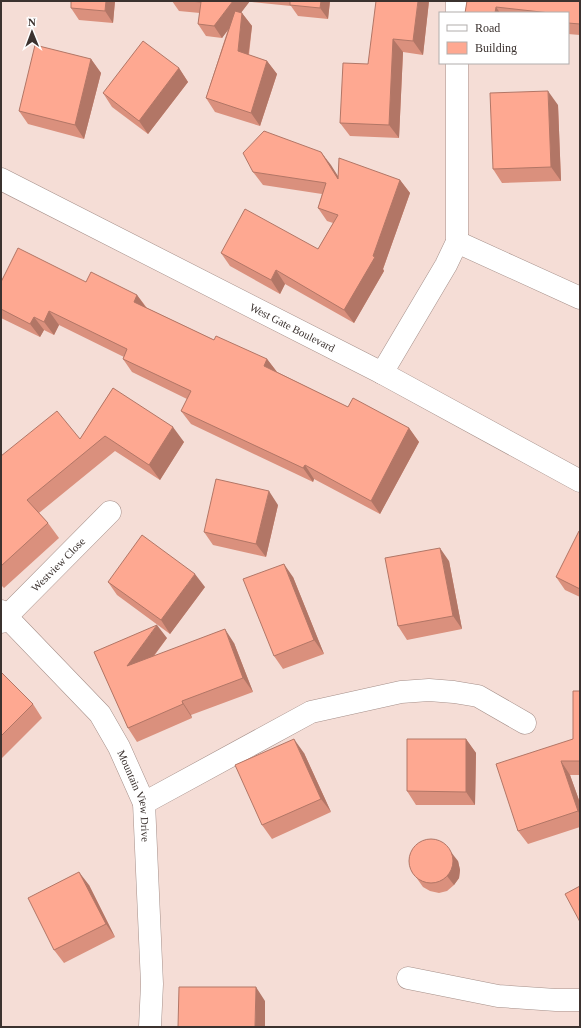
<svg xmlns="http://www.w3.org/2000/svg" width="581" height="1028" viewBox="0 0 581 1028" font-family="Georgia,serif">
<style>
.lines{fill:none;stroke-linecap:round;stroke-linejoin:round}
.minor-casing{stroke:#a58f89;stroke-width:23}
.minor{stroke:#fff;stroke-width:22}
.wall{fill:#da907d}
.shaded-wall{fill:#b27666}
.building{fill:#fea891;stroke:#b27666}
.labels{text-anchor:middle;stroke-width:3;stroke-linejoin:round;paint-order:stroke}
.street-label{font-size:11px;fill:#3b322f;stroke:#fff}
</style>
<rect width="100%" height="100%" fill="#f5ddd6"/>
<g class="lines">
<g class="minor-casing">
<g id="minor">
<path d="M457 13V1"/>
<path id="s1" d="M1 179 382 373 580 481"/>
<path d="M457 242 580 298"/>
<path d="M382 373 446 265 457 242V63"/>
<path id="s2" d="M1 611 100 714 119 747 144 803 152 984 150 1027"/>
<path id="s3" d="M1 622 110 512"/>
<path d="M144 803 311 712 401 692 429 690 454 692 478 696 525 723"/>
<path d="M408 978 498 996 556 1000H580"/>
</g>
</g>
<use href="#minor" class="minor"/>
</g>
<path class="wall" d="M115 1 113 23 79 20 71 8Z
M172 1H250L241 12 252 26 249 55 267 61 277 74 260 126 215 112 206 98 228 29 222 38 206 36 198 24 200 13 179 11Z
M251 1H330L328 19 298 16 291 6 252 2Z
M429 1 423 55 403 52 399 138 350 136 340 123 368 64Z
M467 1H580V35L568 34V13H465Z
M91 59 101 73 84 139 28 124 19 111Z
M179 68 188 82 148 134 112 107 103 93Z
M558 105 561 181 502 183 493 169Z
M321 152 338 177 400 180 410 193 383 269 384 271 354 323 285 284 280 294 230 266 221 253 318 249 333 223 327 221 318 208 322 194 263 185 253 172Z
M1 282H86L137 295 147 308 214 340 267 359 277 372 348 407 409 428 419 442 380 514 314 479 313 482 191 424 181 411 187 399 132 372 123 359 124 357 59 325 54 335 44 330 40 337 1 318Z
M113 388 184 442 160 480 115 451 39 513 48 523 59 538 4 588 1 585V456L80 439Z
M278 505 266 557 213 545 204 532Z
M580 531V597L565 590 556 577Z
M449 561 462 629 407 640 398 626Z
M293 577 324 654 283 669 274 656Z
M108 582 205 587 170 634 117 595Z
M167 638 154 656 234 643 253 692 191 715 192 718 137 742 128 728 94 652Z
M1 672 33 704 42 718 1 759Z
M580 691V775H570L580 803V827L528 844 518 831 573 739Z
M466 739 476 753 475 805H416L407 791Z
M304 753 331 812 272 839 262 825Z
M458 861 460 870 459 878 454 885 447 891 439 893 430 891 423 887 411 870Z
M89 885 115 937 64 963 54 950Z"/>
<path class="shaded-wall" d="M106 1H115L113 23 105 11Z
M233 1H250L222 38 214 26Z
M321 1H330L328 19 320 8Z
M418 1H429L423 55 413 41Z
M496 7 500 13H495Z
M242 13 252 26 247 65 238 51Z
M393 39 403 52 399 138 389 125Z
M91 59 101 73 84 139 75 125Z
M267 61 277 74 260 126 251 113Z
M179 68 188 82 148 134 139 121Z
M548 91 558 105 561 181 551 167Z
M321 152 331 165 348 192 338 179Z
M400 180 410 193 383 269 384 271 354 323 344 310 373 256Z
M276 270 285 284 280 294 271 280Z
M137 295 147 309 134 302Z
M49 311 59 325 54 335 44 322Z
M34 317 44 330 40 337 30 324Z
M267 359 277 372 264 366Z
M173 427 184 442 160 480 149 465Z
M409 428 419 442 380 514 371 501Z
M305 465 314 479 313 482 303 468Z
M269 491 278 505 266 557 256 544Z
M440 548 449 561 462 629 453 616Z
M284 564 293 577 324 654 314 640Z
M195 574 205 587 170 634 161 620Z
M157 625 167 638 136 679 127 666Z
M225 629 234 643 253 692 243 678Z
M182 701 191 715 192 718 183 704Z
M294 739 304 753 331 812 321 799Z
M466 739 476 753 475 805 466 792Z
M561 761 570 775 580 803V815L578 811Z
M451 852 458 861 460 870 459 878 454 885 447 876Z
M79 872 89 885 115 937 106 924Z
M256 987 265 1001V1027H255Z"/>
<path class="building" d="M71 1H106L105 11 71 8Z
M189 1H233L214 26 198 24 201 2Z
M290 1H321L320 8 290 5Z
M376 1H418L413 41 393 39 389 125 340 123 343 63 368 64Z
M467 1H580V24L568 23V13H550L496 7 495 13H465Z
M235 11 242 13 238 51 267 61 251 113 206 98Z
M143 41 179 68 139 121 103 93Z
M35 45 91 59 75 125 19 111Z
M548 91 551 167 493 169 490 93Z
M264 131 321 152 338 179 339 158 400 180 373 256 375 257 344 310 276 270 271 280 221 253 245 209 318 249 338 215 318 208 326 183 253 172 243 153Z
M18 248 86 282 91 272 137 295 134 302 214 340 216 336 267 359 264 366 348 407 353 398 409 428 371 501 305 465 303 468 181 411 191 391 123 359 127 349 49 311 44 322 34 317 30 324 1 309V282Z
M113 388 173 427 149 465 105 436 27 500 48 523 1 566V456L57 411 80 439Z
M216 479 269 491 256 544 204 532Z
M579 531H580V589L556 577Z
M142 535 195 574 161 620 108 582Z
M440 548 453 616 398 626 385 558Z
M284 564 314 640 274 656 243 579Z
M157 625 127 666 225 629 243 678 182 701 183 704 128 728 94 652Z
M1 672 33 704 1 736Z
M573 691H580V761H561L578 811 518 831 496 764 573 739Z
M294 739 321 799 262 825 235 765Z
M407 739H466V792L407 791Z
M409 861a22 22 0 1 1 44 0a22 22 0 1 1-44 0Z
M79 872 106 924 54 950 28 898Z
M580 886V922L565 894Z
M179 987H256L255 1027H178Z"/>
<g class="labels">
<g class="street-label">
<text dy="4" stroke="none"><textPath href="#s1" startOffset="327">West Gate Boulevard</textPath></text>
<text dy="4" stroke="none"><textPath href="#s3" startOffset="81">Westview Close</textPath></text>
<text dy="4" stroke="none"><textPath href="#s2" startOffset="233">Mountain View Drive</textPath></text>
</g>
</g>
<rect width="581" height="1028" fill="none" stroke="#3b322f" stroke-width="4"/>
<rect x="439" y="12" width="130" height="52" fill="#ffffff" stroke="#b1adac"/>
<rect x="447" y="25" width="20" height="6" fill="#ffffff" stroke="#b1adac"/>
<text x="475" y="32" font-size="12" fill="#3b322f">Road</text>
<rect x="447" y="42" width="20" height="12" fill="#fea891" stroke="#b1adac"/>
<text x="475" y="52" font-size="12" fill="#3b322f">Building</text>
<g transform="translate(32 32) rotate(359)" stroke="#ffffff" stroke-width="3" paint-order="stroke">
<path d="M0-3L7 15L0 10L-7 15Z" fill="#3b322f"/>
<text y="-6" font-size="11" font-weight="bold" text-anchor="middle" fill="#3b322f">N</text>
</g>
</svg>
